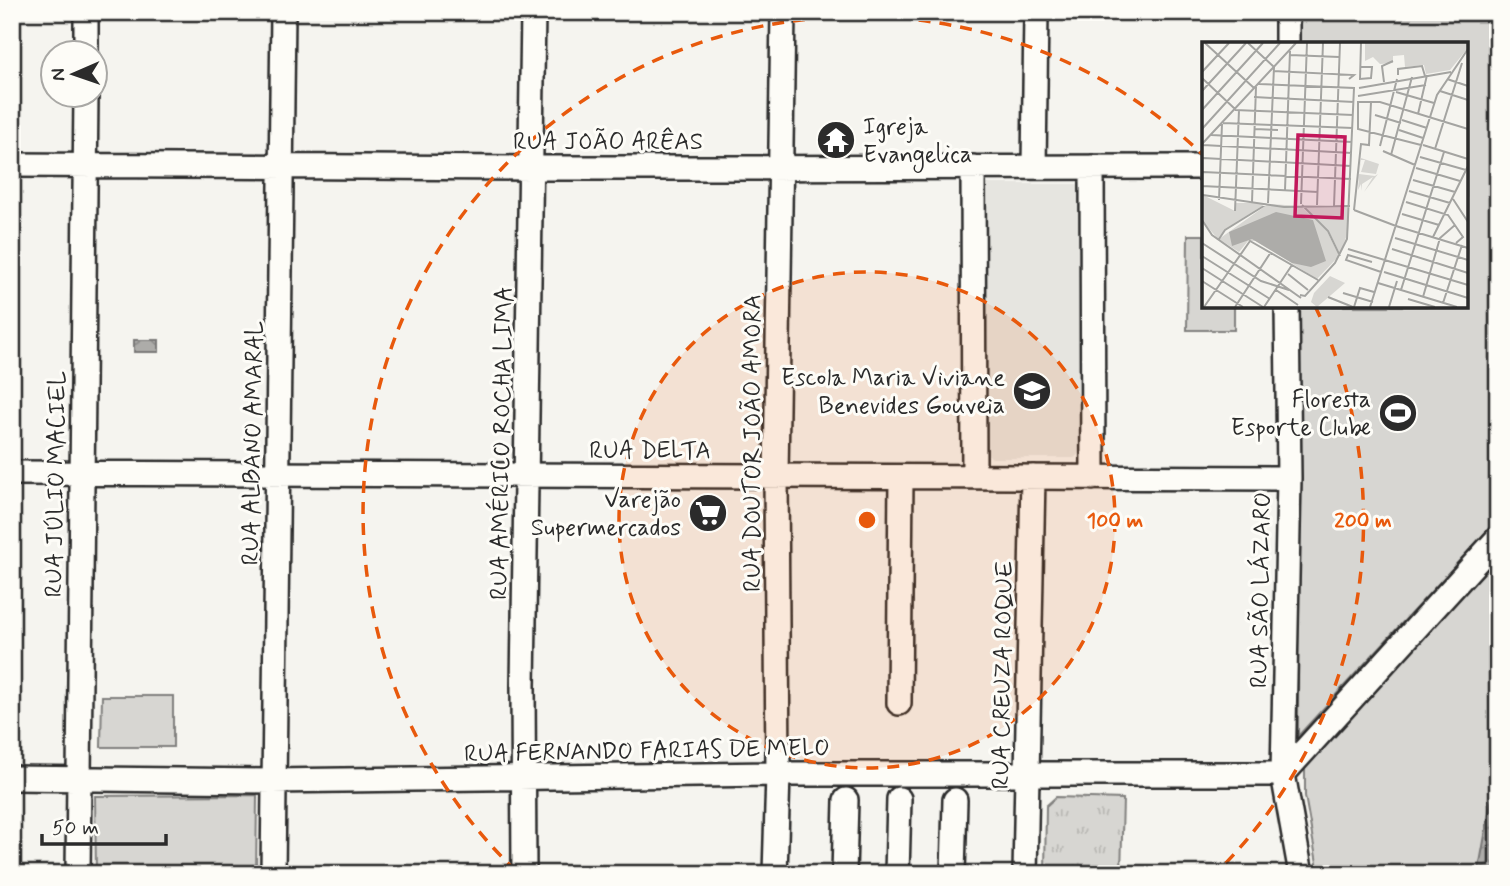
<svg xmlns="http://www.w3.org/2000/svg" width="1510" height="886" viewBox="0 0 1510 886" font-family="Mynerve,sans-serif">
<style>
.built{fill:#e6e5e0}
.grass{fill:url(#grass-tufts);stroke:#81807e;stroke-width:2}
.park{fill:#d7d6d2;stroke:#81807e;stroke-width:2}
.water{fill:url(#water-waves);stroke:#797877;stroke-width:2}
.lines{fill:none;stroke-linecap:round;stroke-linejoin:round}
.minor-casing{stroke:#2b2b2b;stroke-width:28}
.minor{stroke:#fdfcf7;stroke-width:23}
.ring{fill:none;stroke:#e8590c;stroke-width:3.5;stroke-dasharray:12 9}
.labels{text-anchor:middle;stroke-width:6;stroke-linejoin:round;paint-order:stroke}
.poi-label{font-size:24px;fill:#2b2b2b;stroke:#fdfcf7;text-anchor:end}
.street-label{font-size:24px;fill:#2b2b2b;stroke:#fdfcf7}
.inset-road{fill:none;stroke:#a4a4a1;stroke-width:2}
.view{fill:#c2185b;fill-opacity:0.15;stroke:#c2185b;stroke-width:3.5}
.inset-edge{fill:none;stroke:#2b2b2b;stroke-width:3.5}
.centre{fill:#e8590c;stroke:#fdfcf7;stroke-width:3.5}
.ring-label{font-size:21px;text-anchor:middle;font-weight:bold;fill:#e8590c;stroke:#fdfcf7;stroke-width:6;stroke-linejoin:round;paint-order:stroke}
</style>
<defs>
<pattern id="grass-tufts" width="24" height="20" patternUnits="userSpaceOnUse" patternTransform="scale(1.75)"><rect width="24" height="20" fill="#d7d6d2"/><path d="M3 7l-1-3M5 7V3M7 7l1-3M15 17l-1-3M17 17v-4M19 17l1-3" fill="none" stroke="#b9b8b4"/></pattern>
<pattern id="water-waves" width="16" height="10" patternUnits="userSpaceOnUse" patternTransform="scale(1.75)"><rect width="16" height="10" fill="#adaca9"/><path d="M0 5q4-4 8 0t8 0" fill="none" stroke="#8d8c8a"/></pattern>
</defs>
<rect width="100%" height="100%" fill="#f5f4ef"/>
<filter id="ink" filterUnits="userSpaceOnUse"><feTurbulence type="fractalNoise" baseFrequency=".0143" numOctaves="2"/><feDisplacementMap in="SourceGraphic" scale="14" xChannelSelector="R" yChannelSelector="G"/><feConvolveMatrix kernelMatrix="1 2 1 2 8 2 1 2 1" color-interpolation-filters="sRGB"/></filter>
<g filter="url(#ink)">
<path class="built" d="M982 184H1081L1084 449 1074 458H992L981 448Z"/>
<path class="grass" d="M1056 797 1123 799 1121 874H1045L1046 806Z"/>
<path class="park" d="M1299 12H1498V519L1298 736 1299 306H1466V44H1299Z
M1188 235H1204V306H1234V330H1187Z
M1498 557V874H1319L1305 796V768L1334 734Z
M102 696H173V747H101Z
M257 795 256 874H96L95 796Z"/>
<path class="water" d="M134 340H159V352H134Z
M1498 767V874H1478L1497 769Z"/>
<g class="lines">
<g class="minor-casing">
<path id="minor" d="M1287 44V12
M86 52V12
M12 165 532 168 1204 167
M973 167 974 477
M1034 167 1036 12
M1092 167 1093 478
M1287 306 1289 478 1283 774 1301 874
M12 473 1289 478
M899 703 901 477
M1283 774 1498 538
M12 778 273 781 778 774H1283
M78 874 86 94
M273 874 283 12
M524 874 523 686 533 12
M775 874 778 774 776 476 783 12
M844 874 846 800
M897 874 899 799
M953 874 955 800
M1025 874 1033 477"/>
</g>
<use href="#minor" class="minor"/>
</g>
</g>
<circle cx="867" cy="520" r="248" fill="#e8590c" fill-opacity=".12"/>
<g class="ring">
<circle cx="867" cy="520" r="248"/>
<path d="M516 871A496 496 0 0 1 1202 154M1315 306A496 496 0 0 1 1218 871"/>
</g>
<defs>
<g id="temple-disc" transform="scale(2.0125)"><circle r="9.5" fill="#2b2b2b" stroke="#fdfcf7"/><path d="M0-6L5-2H3V0L6.5 2.5H4V6H1.5V3h-3V6H-4V2.5H-6.5L-3 0V-2H-5Z" fill="#fff"/></g>
<g id="school-disc" transform="scale(2.0125)"><circle r="9.5" fill="#2b2b2b" stroke="#fdfcf7"/><path d="M0-5L7-2L0 1L-7-2ZM-4 1L0 2.5L4 1V4Q0 6-4 4Z" fill="#fff"/></g>
<g id="stadium-disc" transform="scale(2.0125)"><circle r="9.5" fill="#2b2b2b" stroke="#fdfcf7"/><path d="M0-5a6.5 5 0 1 0 0 10a6.5 5 0 1 0 0-10ZM-3.5-1.8h7v3.6h-7Z" fill="#fff"/></g>
<g id="supermarket-disc" transform="scale(2.0125)"><circle r="9.5" fill="#2b2b2b" stroke="#fdfcf7"/><path d="M-6-5.5h2.5l.6 2H6L4.5 2H-2.5L-4.4-4H-6ZM-1.5 3.2a1.3 1.3 0 1 0 .1 0ZM3 3.2a1.3 1.3 0 1 0 .1 0Z" fill="#fff"/></g>
</defs>
<g fill-rule="evenodd">
<use href="#temple-disc" x="836" y="140"/>
<use href="#school-disc" x="1032" y="391"/>
<use href="#stadium-disc" x="1398" y="413"/>
<use href="#supermarket-disc" x="708" y="513"/>
</g>
<g class="labels">
<g class="poi-label">
<text x="863" y="134" text-anchor="start">Igreja<tspan x="863" dy="28">Evangelica</tspan></text>
<text x="1005" y="385">Escola Maria Viviane<tspan x="1005" dy="28">Benevides Gouveia</tspan></text>
<text x="1371" y="407">Floresta<tspan x="1371" dy="28">Esporte Clube</tspan></text>
<text x="681" y="507">Varejão<tspan x="681" dy="28">Supermercados</tspan></text>
</g>
<g class="street-label">
<text x="608" y="149">RUA JOÃO ARÊAS</text>
<text transform="translate(252 443) rotate(-89)" y="8">RUA ALBANO AMARAL</text>
<text transform="translate(501 443) rotate(-89)" y="8">RUA AMÉRICO ROCHA LIMA</text>
<text transform="translate(752 443) rotate(-90)" y="8">RUA DOUTOR JOÃO AMORA</text>
<text x="650" y="458">RUA DELTA</text>
<text transform="translate(55 484) rotate(-89)" y="8">RUA JÚLIO MACIEL</text>
<text transform="translate(1260 590) rotate(-89)" y="8">RUA SÃO LÁZARO</text>
<text transform="translate(1002 675) rotate(-89)" y="8">RUA CREUZA ROQUE</text>
<text transform="translate(647 750) rotate(-1)" y="8">RUA FERNANDO FARIAS DE MELO</text>
</g>
</g>
<g transform="translate(1202 42)">
<rect width="266" height="266" fill="#f5f4ef"/>
<path d="M159 116 177 122 174 132 159 130 163 118H159L157 132 173 134 176 132 162 150 171 135 160 142V149L159 142 156 148 157 134 154 149ZM1 153 33 169 34 161H65L23 187 16 197 2 181Z" fill="#d7d6d2"/>
<path d="M128 234 143 241 115 265 109 260 112 251Z" fill="#d7d6d2"/>
<path d="M163 1H266V6L248 28 224 32 222 23 203 25 202 13 191 14V21L178 22 171 15 163 19ZM66 162 99 164 125 189 137 214 115 237 54 199H46L37 210 17 197ZM101 163 147 165 146 190 138 212 127 190Z" fill="#d7d6d2"/>
<path d="M74 170 111 178 124 219 109 225 90 221 50 197 30 204 27 190Z" fill="#adaca9"/>
<path class="inset-road" d="M3 1 52 46M46 1 72 25 66 161M88 13 137 15M158 25H170L169 36 158 37 159 1M71 29 152 33 147 37M0 30 27 1M196 33V27L220 24 223 34M0 36 33 67M245 37 266 44M182 40 180 24 191 19M57 42 152 46 145 197 133 221 103 254 98 253M157 46 249 30M0 49 44 1M238 49 266 58M194 50 232 61M156 54 224 43M52 55 152 60M0 68 61 1M33 68 151 73M216 72 225 33M173 73 199 81M200 78 225 86M21 81 151 86M0 87 78 1M53 87 76 88M197 88 221 96M0 90V155M9 93 150 100M0 102 94 1M1 103 150 111M219 103 156 87V60H178L266 87M221 103 266 117M178 104 195 37M233 107 260 21M181 109 213 123M189 113 210 35M218 115 264 128M1 116 149 124M214 126 258 139M1 130 149 137M211 138 253 150M0 144 116 150M83 148 88 9M207 149 248 161M1 153 82 165 148 164M251 157 266 180M17 158 20 82M50 160 54 45M204 160 246 173 261 195 254 201M99 162 105 1M100 163 126 189 138 214M115 163 121 1M132 164 138 1M152 168 159 102 167 103 169 60M152 168 194 184M33 169 37 68M200 172 237 183M0 178 10 193 99 256M194 184 266 206M231 195 266 124M193 196 266 218M17 197 23 188 65 162M0 201 59 239 87 248M146 207 266 243M190 207 266 231M0 214 68 257M170 220 146 213 144 218 179 230M0 226 61 265M182 230 266 256M86 232 106 248M0 239 41 265M176 241 255 265M74 248 96 263M199 248 242 110M141 251 171 260M126 255 151 265M221 255 238 196 253 183M206 257 233 265M241 261 260 203M2 265 48 199 116 238M33 265 69 210M62 265 90 223M152 265 158 246 172 250M168 265 235 53 266 7M187 265 195 239"/>
<path class="view" d="M96 93 143 95 140 176 93 174Z"/>
<rect width="266" height="266" class="inset-edge"/>
</g>
<circle cx="867" cy="520" r="10" class="centre"/>
<g class="ring-label">
<text x="1115" y="527">100 m</text>
<text x="1363" y="527">200 m</text>
</g>
<rect width="1510" height="886" fill="none" stroke="#fdfcf7" stroke-width="42"/>
<rect x="21" y="21" width="1468" height="844" fill="none" stroke="#2b2b2b" stroke-width="2.5" filter="url(#ink)"/>
<g transform="translate(74 74) rotate(268)"><circle r="33" fill="#fdfcf7" stroke="#a9a8a5" stroke-width="2"/>
<path d="M0-5L12 26L0 18L-12 26Z" fill="#2b2b2b"/>
<text y="-10" font-size="19" font-weight="bold" text-anchor="middle" fill="#2b2b2b">N</text>
</g>
<path d="M42 834v10h124v-10" fill="none" stroke="#2b2b2b" stroke-width="3.5"/>
<text x="52" y="834" font-size="21" fill="#2b2b2b" stroke="#fdfcf7" stroke-width="5" paint-order="stroke">50 m</text>
</svg>
